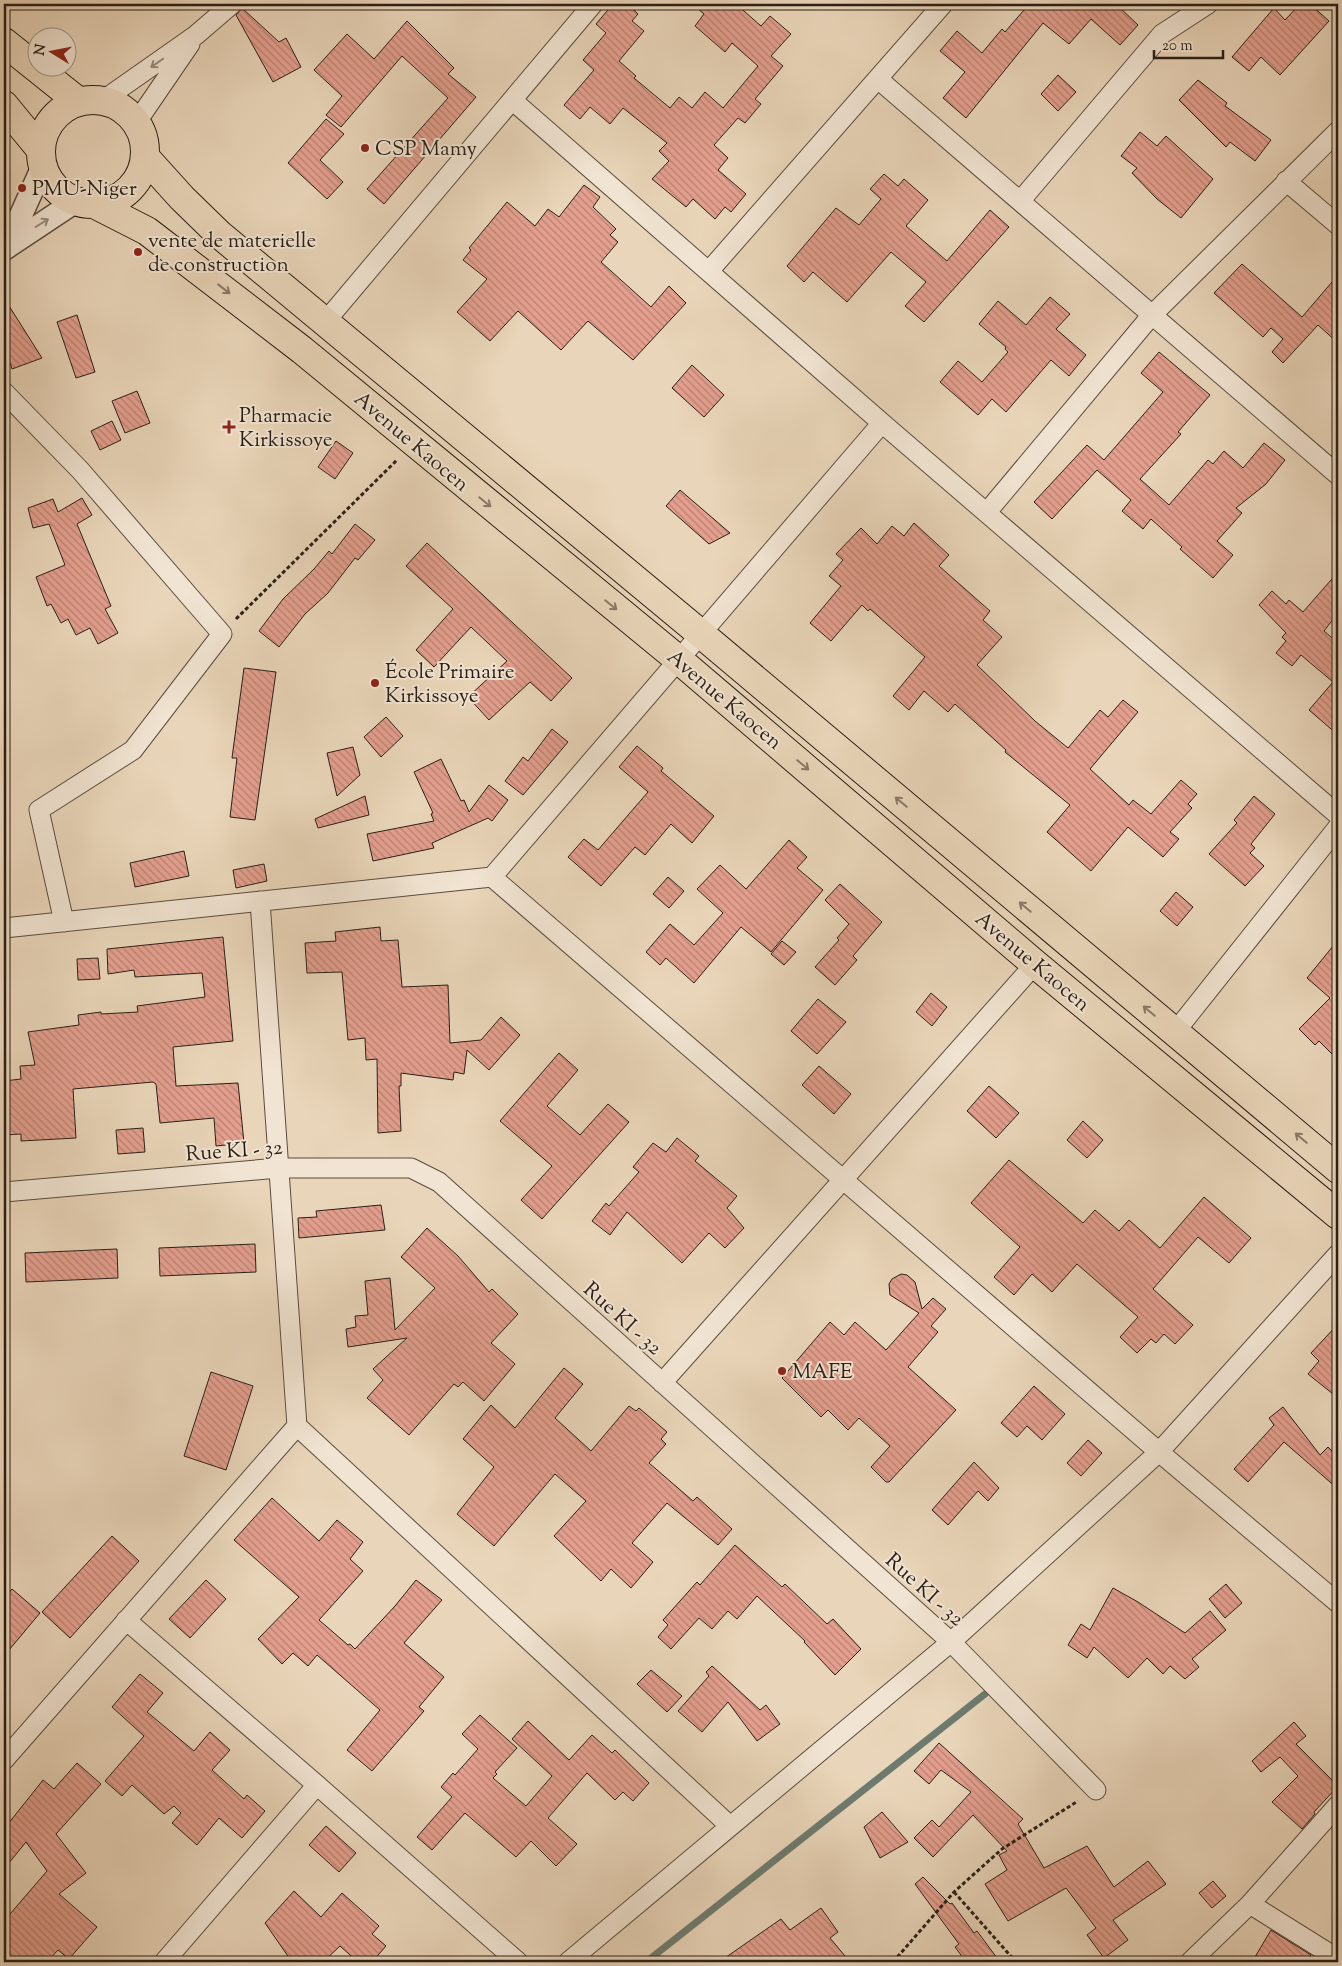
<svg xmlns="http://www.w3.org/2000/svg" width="1342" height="1966" viewBox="0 0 1342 1966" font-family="'Sorts Mill Goudy',serif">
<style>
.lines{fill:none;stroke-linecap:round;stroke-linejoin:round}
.stream{stroke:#6d7b6f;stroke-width:7}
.building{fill:url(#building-back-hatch);stroke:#2a1f17}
.minor-casing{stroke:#5a4c40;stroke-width:21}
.tertiary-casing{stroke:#5a4c40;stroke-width:25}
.trunk-casing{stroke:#2a1f17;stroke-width:30}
.path{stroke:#2a1f17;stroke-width:3;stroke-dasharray:4 2.5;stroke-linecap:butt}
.minor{stroke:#f1e4d2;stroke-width:19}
.tertiary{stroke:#f1e4d2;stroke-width:22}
.trunk{stroke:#e9d5b9;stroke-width:28}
.oneway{stroke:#978b7e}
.oneway2{stroke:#8a7a68}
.poi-dot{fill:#8f2418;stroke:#f1e4d2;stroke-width:2}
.labels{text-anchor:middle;stroke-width:4;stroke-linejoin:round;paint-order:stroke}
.poi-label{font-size:21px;fill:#2a1f17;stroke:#f1e4d2;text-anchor:start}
.street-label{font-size:21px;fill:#2a1f17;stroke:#f1e4d2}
</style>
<defs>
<pattern id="building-back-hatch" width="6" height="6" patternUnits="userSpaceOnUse" patternTransform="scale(1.25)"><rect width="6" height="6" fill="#e49f8e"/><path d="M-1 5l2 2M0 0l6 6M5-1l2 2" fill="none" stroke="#b98173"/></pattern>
</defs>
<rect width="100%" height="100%" fill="#e9d5b9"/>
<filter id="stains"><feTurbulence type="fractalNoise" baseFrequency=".004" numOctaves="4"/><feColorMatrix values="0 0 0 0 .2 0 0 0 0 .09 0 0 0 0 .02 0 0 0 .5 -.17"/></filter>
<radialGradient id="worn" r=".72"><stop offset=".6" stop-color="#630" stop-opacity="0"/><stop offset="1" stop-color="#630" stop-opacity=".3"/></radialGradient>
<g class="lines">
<path class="stream" d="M646 1962 985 1694"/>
</g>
<path class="building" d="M613 4H627L638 14 632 21 644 31 619 61 636 76 634 78 670 108 679 97 692 108 705 92 723 108 758 66 732 43 725 52 695 26 704 14 692 4H736L761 26 770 16 791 34 771 56 783 66 755 99 761 104 745 123 738 118 714 145 728 158 718 170 746 194 731 212 725 207 715 219 693 199 686 207 652 179 669 161 659 151 667 143 623 108 610 124 590 107 580 119 564 105 594 70 583 60 606 33 596 24Z
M1017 4H1116L1138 25 1120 45 1091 19 1069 44 1043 23 966 118 943 98 965 72 940 51 957 31 982 53 1002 29 1005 32 1024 10Z
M1300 4H1310L1329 21 1280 75 1261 57 1249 71 1232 57 1274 8 1285 20Z
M242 8 279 42 286 38 301 67 273 82 236 15Z
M407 21 454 68 448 74 476 97 384 204 367 189 448 98 402 56 341 127 326 115 342 96 314 70 347 34 374 59Z
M1058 75 1076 92 1058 111 1041 94Z
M1198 80 1227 103 1225 106 1271 140 1255 161 1230 142 1226 147 1179 100Z
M326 119 344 134 320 160 343 182 327 199 288 163Z
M1140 132 1157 146 1166 136 1213 179 1181 218 1157 199 1132 173 1137 168 1121 156Z
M884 174 898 186 904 179 928 200 906 226 947 261 990 210 1009 227 924 322 905 306 926 282 891 252 847 302 813 272 804 282 787 266 836 208 859 225 881 199 870 189Z
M584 185 600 197 593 207 616 229 610 235 618 242 601 262 651 307 669 286 686 303 633 360 588 321 561 350 518 311 490 341 457 312 487 279 463 260 471 250 469 248 507 202 535 226 548 209 559 217Z
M1242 264 1302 317 1338 275V343L1318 325 1283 363 1272 352 1283 339 1271 328 1263 337 1214 293Z
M1050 297 1070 314 1056 329 1086 355 1069 376 1051 360 1006 412 992 399 978 415 940 382 958 361 982 382 1008 352 1005 349 1006 347 979 324 998 301 1026 325Z
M4 298 42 358 12 369 4 345Z
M77 315 95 372 76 378 57 322Z
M1159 352 1210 395 1178 432 1181 434 1140 479 1169 505 1208 460 1213 464 1224 451 1243 468 1264 443 1285 460 1266 484 1236 508 1242 513 1217 541 1233 555 1213 578 1180 549 1182 547 1151 519 1143 529 1122 511 1131 500 1097 470 1052 519 1034 502 1087 445 1104 460 1163 392 1141 373Z
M692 365 724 395 704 417 672 388Z
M137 391 150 423 125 433 112 401Z
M112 421 121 440 100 450 91 431Z
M336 441 353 453 335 479 318 467Z
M680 490 730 533 709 544 666 506Z
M82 498 92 515 77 524 111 606 105 609 118 633 98 644 90 628 76 635 68 619 61 623 51 604 47 606 36 577 65 565 49 524 33 528 28 508 53 499 58 512Z
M914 523 949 555 939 566 990 611 983 620 1002 637 977 665 1035 721 1068 748 1100 710 1108 717 1123 700 1138 712 1090 769 1129 805 1133 800 1151 814 1181 780 1197 794 1188 804 1192 808 1170 832 1179 839 1163 857 1128 827 1091 871 1047 832 1070 805 1005 752 1006 750 955 704 948 712 924 691 909 710 893 696 925 657 870 609 868 611 862 605 831 641 810 623 841 586 829 576 843 560 836 554 861 528 877 544 892 526 904 536Z
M355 524 375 540 358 560 355 558 328 593 305 614 279 647 259 631 283 599 314 569 329 551 332 554Z
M427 543 572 678 551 701 530 682 489 720 468 697 507 661 471 627 434 667 416 650 453 609 406 566Z
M1338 572V613L1324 631 1338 643V735L1309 710 1333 682 1301 655 1292 666 1276 653 1286 641 1282 637 1286 633 1259 605 1272 591 1286 604 1289 600 1303 612Z
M244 668 276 672 255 820 230 817 237 758H232Z
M386 717 403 736 381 757 364 737Z
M552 729 568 742 523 795 505 781 523 757 528 761Z
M637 746 663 768 661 771 714 816 692 843 671 824 645 855 635 847 601 886 568 857 584 839 598 850 648 792 619 767Z
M353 747 360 775 337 796 327 753Z
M441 759 461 801 464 800 469 812 489 785 508 800 492 821 488 818 432 843 434 848 373 861 367 834 434 821 431 814 433 813 414 772Z
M365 796 369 815 318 828 315 819Z
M1254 796 1275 814 1251 844 1255 848 1250 853 1264 866 1245 886 1209 854 1237 823 1234 820Z
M789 840 807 857 797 868 823 890 771 952 741 927 694 983 666 958 660 965 646 952 670 924 694 945 723 913 697 889 720 865 746 889Z
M184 851 189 876 135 887 130 863Z
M264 864 267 881 236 888 233 870Z
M668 877 684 891 669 908 653 894Z
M840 884 882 922 853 956 857 960 835 985 815 967 839 940 837 938 849 924 825 900Z
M1176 892 1193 907 1177 926 1160 911Z
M380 927 381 941 398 940 402 987 448 985 450 1043 481 1040 501 1017 520 1035 489 1070 467 1050 464 1074 454 1072 453 1080 401 1073V1086H399L401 1131 378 1133 377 1059 366 1060 365 1038 348 1040 342 972 307 973 305 943 336 941 335 932Z
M223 937 233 1041 173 1047 176 1086 238 1083 244 1143 216 1146 214 1118 160 1123 156 1084 153 1082 73 1089 76 1138 21 1141V1134L4 1135V1081L21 1079 20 1066 35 1065 28 1032 79 1025 78 1015 101 1012V1014L138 1012 137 1006 205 997 202 973 135 977 134 970 108 974 107 949Z
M1338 940V1060L1319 1041 1315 1045 1299 1029 1330 998 1307 978Z
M782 941 796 952 784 965 771 954Z
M98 958 100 979 78 980 77 959Z
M931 993 947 1007 932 1026 916 1012Z
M818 999 846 1022 817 1054 791 1031Z
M559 1053 578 1070 547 1106 580 1135 608 1104 629 1122 542 1219 521 1200 552 1166 500 1121Z
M819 1066 851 1094 834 1114 802 1085Z
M989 1086 1019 1113 996 1138 967 1111Z
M1083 1121 1103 1140 1087 1158 1067 1140Z
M143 1128 145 1152 118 1154 116 1130Z
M677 1138 699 1156 695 1161 737 1196 727 1208 744 1228 725 1248 709 1233 682 1263 627 1212 610 1235 592 1221 606 1203 609 1206 639 1172 633 1167 653 1143 666 1152Z
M1009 1160 1083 1223 1095 1210 1119 1231 1129 1220 1160 1248 1204 1197 1251 1238 1229 1263 1198 1237 1153 1289 1193 1325 1175 1344 1164 1334 1156 1343 1151 1339 1137 1353 1120 1337 1138 1317 1077 1264 1052 1292 1032 1274 1014 1295 994 1277 1020 1247 971 1203Z
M381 1205 385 1230 299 1238 298 1218 317 1217 316 1211Z
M427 1228 458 1256 489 1292 492 1289 518 1314 491 1343 515 1364 484 1401 463 1382 458 1387 454 1384 409 1435 367 1398 383 1380 373 1369 407 1338 348 1347 346 1329 356 1327 355 1316 368 1315 365 1281 390 1278 395 1330 435 1288 401 1257Z
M255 1244 256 1272 160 1276 159 1248Z
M117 1249 118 1278 26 1282 25 1253Z
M901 1274 907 1275 915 1282 922 1309 933 1298 946 1309 931 1326 938 1332 908 1367 956 1410 889 1482H886L871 1467 890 1446 859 1418 848 1430 828 1410 821 1417 782 1378 830 1322 844 1335 855 1322 886 1350 919 1313 890 1295 889 1284 892 1279Z
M1338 1324V1398L1308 1374 1319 1361 1311 1353Z
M564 1368 583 1384 555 1418 591 1451 629 1406 636 1411 639 1408 667 1432 661 1439 666 1444 649 1463 693 1501 697 1497 732 1529 718 1545 667 1503 632 1543 653 1562 631 1588 611 1569 601 1581 554 1536 586 1501 555 1474 494 1546 457 1514 494 1467 463 1439 491 1405 515 1428Z
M211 1372 253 1386 226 1470 184 1456Z
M1034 1386 1065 1414 1042 1440 1027 1426 1017 1437 1001 1423Z
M1283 1407 1320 1455 1328 1447 1338 1457V1489L1284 1442 1248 1482 1234 1469 1274 1425 1269 1418Z
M1088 1440 1102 1453 1081 1476 1067 1463Z
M974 1462 999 1488 988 1501 978 1491 948 1525 932 1510Z
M272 1498 319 1541 337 1520 363 1542 350 1559 363 1571 319 1620 348 1645 350 1644 355 1649 395 1606 416 1580 442 1600 404 1643 444 1677 419 1707 424 1711 372 1771 347 1750 380 1710 317 1655 308 1666 293 1653 282 1664 258 1639 299 1597 234 1540Z
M112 1536 139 1561 70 1638 42 1612Z
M735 1545 782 1587 785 1584 827 1624 833 1619 861 1649 835 1675 804 1642 805 1641 757 1596 737 1619 728 1611 712 1629 699 1618 671 1649 658 1637 668 1625 663 1620 697 1582 700 1585Z
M206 1580 226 1599 190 1638 169 1619Z
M1226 1584 1242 1603 1225 1618 1209 1599Z
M1113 1588 1138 1602 1185 1633 1210 1611 1226 1630 1192 1659 1199 1667 1185 1679 1170 1666 1163 1674 1147 1658 1128 1678 1094 1647 1087 1658 1068 1645 1081 1624 1090 1630Z
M12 1589 40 1613 4 1656V1599Z
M712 1666 760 1710 766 1705 780 1724 757 1741 728 1702 702 1732 678 1711 709 1676 706 1672Z
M651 1670 682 1696 667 1712 637 1684Z
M140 1674 163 1693 147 1712 194 1751 210 1732 230 1750 212 1770 244 1799 247 1795 265 1811 242 1838 219 1818 197 1845 172 1823 181 1813 174 1806 164 1814 132 1785 122 1796 105 1781 144 1736 112 1707Z
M480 1715 517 1748 495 1772 497 1774 493 1778 526 1806 552 1776 512 1739 528 1721 569 1760 592 1735 612 1753 615 1750 649 1783 633 1801 623 1792 615 1800 587 1773 548 1818 577 1844 556 1866 531 1841 516 1857 465 1813 432 1850 417 1837 452 1797 441 1787 453 1773 455 1775 478 1749 462 1734Z
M1294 1722 1306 1736 1296 1744 1338 1786 1314 1812 1315 1814 1302 1829 1272 1802 1298 1776 1280 1757 1261 1772 1252 1761Z
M939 1743 1023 1819 1018 1824 1044 1868 1087 1846 1114 1887 1148 1861 1166 1884 1113 1920 1128 1940 1104 1958 1087 1935 1096 1928 1066 1888 1008 1921 985 1884 1007 1870 999 1855 1007 1851 973 1815 933 1857 914 1838 932 1820 939 1827 971 1792 941 1770 929 1784 914 1771Z
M77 1763 101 1784 56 1834 86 1873 59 1894 97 1927 69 1959 58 1950 47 1962H13L4 1954V1921L47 1871 26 1842 4 1869V1829L43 1780 54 1789Z
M882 1812 908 1842 880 1858 864 1827Z
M326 1826 356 1853 339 1872 309 1845Z
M923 1877 950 1904 952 1903 974 1933 977 1931 1000 1962H966L955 1947 959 1944 915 1884Z
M1213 1881 1226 1896 1212 1908 1199 1893Z
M294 1891 321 1917 342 1893 379 1926 372 1934 386 1946 372 1962H358L340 1946 323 1962H292L265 1923Z
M821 1908 838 1932 830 1938 850 1962H719L781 1919 790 1930Z
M1271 1930 1311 1955 1304 1962H1252Z"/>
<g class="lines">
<g class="minor-casing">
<path id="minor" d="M878 79 1338 475
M102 101 196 35 232 4
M136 123 190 44
M1286 181 1338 225
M1021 200 1162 34 1208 4
M709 271 943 4
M325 322 593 4
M4 392 80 470 222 634 133 750 39 810 64 922
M882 423 1338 815
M987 512 1151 316 1338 131
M492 877 1159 1452 1338 1603
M260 901 297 1426 730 1826
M4 928 492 877 882 423 512 100
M1175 1032 1338 827
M4 1192 278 1168H411L439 1182 951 1642 1096 1790
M662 1383 1035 964
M126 1620 317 1785 164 1962
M4 1760 297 1426
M317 1785 518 1962
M1250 1904 1338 1959
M568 1962 951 1642 1159 1452 1338 1254
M1190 1962 1250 1904 1338 1805"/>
</g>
<g class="tertiary-casing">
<path id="tertiary" d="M8 244 43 166
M4 249 76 201"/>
</g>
<g class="trunk-casing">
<path id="trunk" d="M4 42 79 102
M41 152a52 52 0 1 1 104 0a52 52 0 1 1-104 0Z
M4 105 41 150
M145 157 182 198 219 234 701 634 1338 1169
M96 205 147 231 302 350 679 660 1035 964 1338 1215"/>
</g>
<path class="path" d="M236 619 397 460
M954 1892 1016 1962
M893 1962 954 1892 1002 1849 1078 1801"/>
<use href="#minor" class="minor"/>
<use href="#tertiary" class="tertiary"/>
<use href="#trunk" class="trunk"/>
</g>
<defs><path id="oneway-shaft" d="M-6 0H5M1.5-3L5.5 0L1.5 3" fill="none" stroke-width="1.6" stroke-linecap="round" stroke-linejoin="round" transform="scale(1.25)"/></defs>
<g class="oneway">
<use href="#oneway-shaft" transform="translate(157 63) rotate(145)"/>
<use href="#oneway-shaft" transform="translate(42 223) rotate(-32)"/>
</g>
<g class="oneway2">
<use href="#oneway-shaft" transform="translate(224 289) rotate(38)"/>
<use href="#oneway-shaft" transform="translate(485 502) rotate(39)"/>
<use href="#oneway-shaft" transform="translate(611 605) rotate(39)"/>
<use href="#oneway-shaft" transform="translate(803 765) rotate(40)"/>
<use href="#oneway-shaft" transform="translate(901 802) rotate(-140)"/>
<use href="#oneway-shaft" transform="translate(1025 907) rotate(-140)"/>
<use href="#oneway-shaft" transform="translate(1149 1011) rotate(-140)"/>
<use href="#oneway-shaft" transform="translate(1301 1138) rotate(-140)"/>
</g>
<g class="poi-dot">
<circle cx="365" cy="148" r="5"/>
<circle cx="22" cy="188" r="5"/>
<circle cx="138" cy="252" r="5"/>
<path d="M226.5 419.5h5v5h5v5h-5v5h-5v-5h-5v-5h5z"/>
<circle cx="375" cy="683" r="5"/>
<circle cx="782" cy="1371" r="5"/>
</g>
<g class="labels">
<g class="poi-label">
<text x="375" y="155">CSP Mamy</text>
<text x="32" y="195">PMU-Niger</text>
<text x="148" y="247">vente de materielle<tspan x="148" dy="24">de construction</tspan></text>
<text x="239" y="422">Pharmacie<tspan x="239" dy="24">Kirkissoye</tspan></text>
<text x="385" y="678">École Primaire<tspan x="385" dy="24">Kirkissoye</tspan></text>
<text x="792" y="1378">MAFE</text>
</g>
<g class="street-label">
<text transform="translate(412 441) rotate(40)" y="7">Avenue Kaocen</text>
<text transform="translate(725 699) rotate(40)" y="7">Avenue Kaocen</text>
<text transform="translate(1033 961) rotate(40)" y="7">Avenue Kaocen</text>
<text transform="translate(234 1150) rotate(-4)" y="7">Rue KI - 32</text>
<text transform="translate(623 1318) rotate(42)" y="7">Rue KI - 32</text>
<text transform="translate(925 1589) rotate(42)" y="7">Rue KI - 32</text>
</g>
</g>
<rect width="1342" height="1966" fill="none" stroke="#e9d5b9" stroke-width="20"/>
<rect x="5" y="5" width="1332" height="1956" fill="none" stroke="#2a1f17" stroke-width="2.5"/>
<rect x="10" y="10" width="1322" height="1946" fill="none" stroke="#2a1f17"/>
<g transform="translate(52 52) rotate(280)"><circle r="24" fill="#f1e4d2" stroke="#a19587"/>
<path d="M0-4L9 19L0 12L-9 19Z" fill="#8f2418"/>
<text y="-8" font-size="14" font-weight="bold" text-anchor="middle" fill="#2a1f17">N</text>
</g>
<path d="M1154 50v8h69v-8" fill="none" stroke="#2a1f17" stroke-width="2.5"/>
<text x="1162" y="50" font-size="15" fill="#2a1f17" stroke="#f1e4d2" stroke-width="4" paint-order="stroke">20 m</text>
<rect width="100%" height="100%" filter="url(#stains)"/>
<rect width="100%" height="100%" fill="url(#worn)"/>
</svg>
